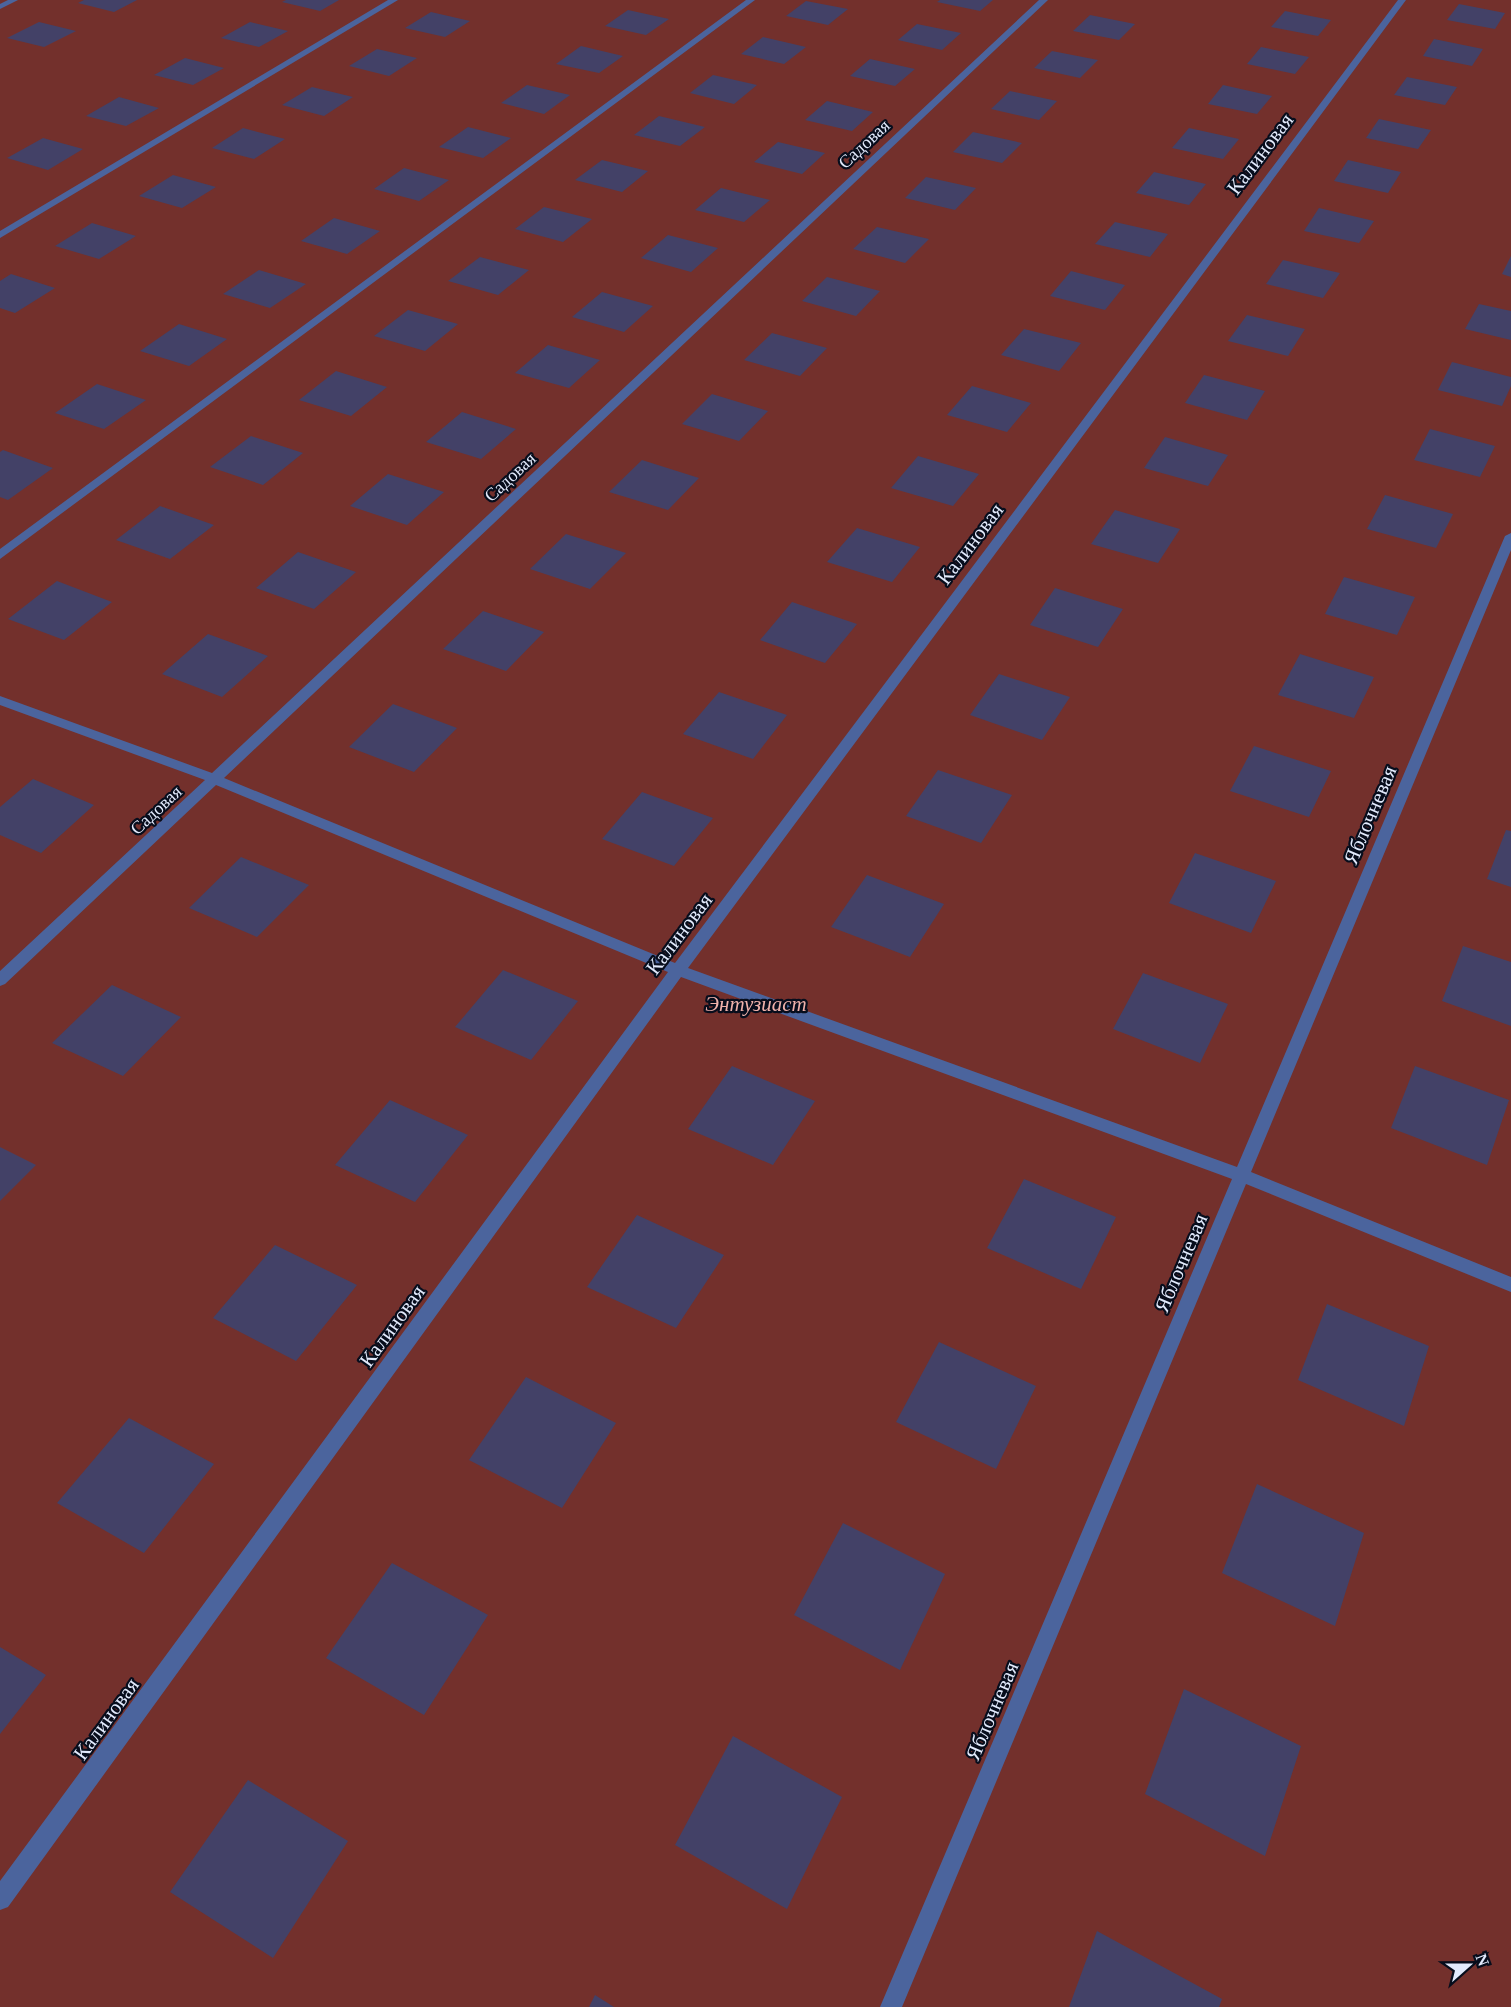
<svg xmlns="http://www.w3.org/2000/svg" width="1511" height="2007" viewBox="0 0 1511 2007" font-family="'Times New Roman',serif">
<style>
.green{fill:#73302c}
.building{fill:#434167}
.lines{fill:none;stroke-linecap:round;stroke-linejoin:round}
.street{fill:#4b649d;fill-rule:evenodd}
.labels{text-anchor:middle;stroke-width:4.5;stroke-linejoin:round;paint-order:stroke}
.far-street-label{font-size:18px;fill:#e2eafc;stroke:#070d1c}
.street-label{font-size:21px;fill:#e2eafc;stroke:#070d1c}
.park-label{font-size:21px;font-style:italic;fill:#efb1aa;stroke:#070d1c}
</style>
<rect width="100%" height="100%" fill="#162344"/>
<path class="green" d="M0 0H1511V2007H0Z"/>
<path class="building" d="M84 0H137L114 12 78 3Z
M286 0H339L320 11 282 2Z
M940 0H993L980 11 937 2Z
M806 1 848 9 828 25 786 16Z
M1459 4 1505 13 1495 29 1447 20Z
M628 10 669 19 646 35 605 26Z
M1285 11 1331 20 1318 36 1271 27Z
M431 12 470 21 445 37 405 28Z
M1090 15 1135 24 1119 40 1073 31Z
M39 22 76 31 44 47 7 38Z
M250 22 288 31 259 47 221 38Z
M917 24 961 33 942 50 898 40Z
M763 37 806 47 784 64 741 54Z
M1434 39 1483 49 1472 66 1423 56Z
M581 46 623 56 599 73 556 64Z
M1261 47 1309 57 1295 74 1247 64Z
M377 49 417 58 389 76 349 66Z
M1052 51 1098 60 1080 78 1034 68Z
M185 58 224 68 193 85 154 75Z
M870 59 915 69 895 86 850 76Z
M713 75 757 85 734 104 690 93Z
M1407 77 1457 87 1445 105 1394 95Z
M527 85 570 95 544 114 501 103Z
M1223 85 1272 96 1257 114 1208 104Z
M312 87 353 97 324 116 282 105Z
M1010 91 1057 101 1039 120 991 109Z
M119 97 159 108 126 126 86 116Z
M827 101 873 112 852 131 805 120Z
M659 116 705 127 680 146 634 135Z
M1379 119 1431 130 1418 149 1366 138Z
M468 127 511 138 483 158 439 147Z
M243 128 285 139 254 159 212 148Z
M1189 128 1239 139 1223 159 1172 148Z
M973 132 1022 143 1002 163 953 152Z
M43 138 83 149 48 170 7 158Z
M778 142 825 153 802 174 754 162Z
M602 160 648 171 622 192 575 180Z
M1348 160 1401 172 1388 193 1334 181Z
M404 168 449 180 419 201 374 189Z
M1154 172 1206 184 1189 205 1136 193Z
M173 175 216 187 182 208 139 196Z
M926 177 976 188 955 210 905 198Z
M721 188 770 200 744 222 695 210Z
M544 207 592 219 563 242 515 229Z
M1319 208 1374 221 1359 243 1304 231Z
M334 218 380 231 347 254 301 241Z
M1115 222 1168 234 1150 257 1095 244Z
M92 223 136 236 99 259 55 246Z
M877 227 929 239 905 263 853 249Z
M668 235 718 248 691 272 641 258Z
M1511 256V277L1502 274Z
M480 257 529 270 498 295 448 281Z
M1283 260 1340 273 1323 298 1266 284Z
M259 270 306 284 270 308 223 294Z
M1071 271 1125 285 1105 310 1050 296Z
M11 274 55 288 15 313 0 308V281Z
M827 277 880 291 856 316 802 301Z
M602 292 653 306 624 332 572 317Z
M1479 304 1511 311V340L1465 329Z
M408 310 458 324 425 351 374 336Z
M1247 315 1305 329 1288 356 1228 341Z
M179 324 227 339 189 366 140 351Z
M1024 329 1081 343 1059 371 1001 355Z
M772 333 827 348 800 376 744 360Z
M548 345 600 360 569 388 515 373Z
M1452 362 1511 377V386L1502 406 1438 390Z
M336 371 387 387 351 416 299 400Z
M1204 375 1265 391 1247 420 1185 403Z
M97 384 146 400 104 429 55 413Z
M972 386 1031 403 1007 432 947 415Z
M712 394 768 411 739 441 682 424Z
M462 412 516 429 481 459 426 442Z
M1430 429 1495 446 1480 477 1414 460Z
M251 436 303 453 263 485 210 467Z
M1165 437 1228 455 1208 486 1144 468Z
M3 450 53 468 8 500 0 497V452Z
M918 456 979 474 953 506 891 488Z
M642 460 699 478 668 510 609 492Z
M388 474 444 492 407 525 350 506Z
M1385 495 1453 514 1436 548 1367 529Z
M160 506 214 525 170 559 116 540Z
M1115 510 1180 529 1158 563 1091 544Z
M857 528 920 547 892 582 827 562Z
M566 534 626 553 590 589 530 569Z
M298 552 356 572 314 609 256 588Z
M1344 577 1415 597 1397 635 1325 614Z
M57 581 112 602 64 640 8 619Z
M1055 588 1123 609 1098 647 1030 625Z
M792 602 857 624 825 663 760 640Z
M483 611 544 632 506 671 443 649Z
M208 634 268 656 222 697 162 674Z
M1300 654 1374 677 1354 718 1278 695Z
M999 674 1070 697 1042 740 970 715Z
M719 692 787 715 753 759 683 734Z
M393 704 457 728 414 772 349 747Z
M1254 746 1331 771 1309 817 1230 791Z
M938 770 1012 795 981 843 906 816Z
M33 779 94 805 41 853 0 835V807Z
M642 792 713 818 674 866 602 839Z
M1506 830 1511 831V887L1487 879Z
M1195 853 1276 881 1251 933 1169 903Z
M241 857 309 885 257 937 189 908Z
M867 875 944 904 910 957 831 927Z
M1463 946 1511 962V1026L1442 1001Z
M503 970 578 1001 531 1060 455 1027Z
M1143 973 1228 1004 1200 1063 1113 1029Z
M112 985 181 1017 123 1076 52 1043Z
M732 1066 815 1101 773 1165 688 1129Z
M1415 1066 1509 1100 1487 1165 1391 1128Z
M390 1100 468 1135 415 1202 335 1165Z
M0 1147 36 1165 0 1201Z
M1024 1179 1116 1217 1081 1289 987 1248Z
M637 1215 724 1255 676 1328 587 1287Z
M275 1245 357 1285 296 1361 213 1318Z
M1327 1304 1429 1346 1404 1426 1298 1380Z
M939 1342 1036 1386 996 1469 896 1422Z
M526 1377 616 1423 562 1508 469 1460Z
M129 1418 214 1464 144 1553 57 1503Z
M1257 1484 1364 1533 1335 1626 1222 1573Z
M843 1523 945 1574 900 1670 794 1615Z
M392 1563 488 1615 424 1715 326 1658Z
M0 1647 46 1675 0 1734Z
M1184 1689 1301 1746 1265 1856 1145 1794Z
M733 1736 842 1797 787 1909 675 1845Z
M248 1780 348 1841 273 1958 170 1892Z
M1097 1931 1222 1999 1219 2007H1069Z
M595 1995 614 2007H589Z"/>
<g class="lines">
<path class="street" d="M8 0H18L0 9V4Z
M388 0H398L0 238V231Z
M746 0H755L0 559V549Z
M1039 0H1048L224 778 675 963 1398 0H1406L688 968 1237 1167 1505 536 1511 533V550L1251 1172 1511 1277V1292L1246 1184 902 2007H880L1232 1179 681 977 8 1907 0 1910V1881L668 972 216 785 5 984 0 986V971L205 780 0 705V696L212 773Z"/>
</g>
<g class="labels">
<g class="far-street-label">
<text transform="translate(864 144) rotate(-43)" y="6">Садовая</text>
<text transform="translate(510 477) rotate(-43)" y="6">Садовая</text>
<text transform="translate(156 810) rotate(-43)" y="6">Садовая</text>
</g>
<g class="street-label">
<text transform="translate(1260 154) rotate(-53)" y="7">Калиновая</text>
<text transform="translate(970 544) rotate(-53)" y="7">Калиновая</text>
<text transform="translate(1370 815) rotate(-67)" y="7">Яблочневая</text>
<text transform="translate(679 934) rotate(-53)" y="7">Калиновая</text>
<text transform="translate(1181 1263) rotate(-67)" y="7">Яблочневая</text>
<text transform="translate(392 1326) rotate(-54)" y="7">Калиновая</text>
<text transform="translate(992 1711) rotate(-67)" y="7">Яблочневая</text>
<text transform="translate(106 1719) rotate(-54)" y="7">Калиновая</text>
</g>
<g class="park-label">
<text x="756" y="1011">Энтузиаст</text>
</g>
</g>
<g transform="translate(1469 1965) rotate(69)" stroke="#070d1c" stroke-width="4.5" paint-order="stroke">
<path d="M0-4.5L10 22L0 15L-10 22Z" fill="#e2eafc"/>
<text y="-9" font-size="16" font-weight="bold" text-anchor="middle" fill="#e2eafc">N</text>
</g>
</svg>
